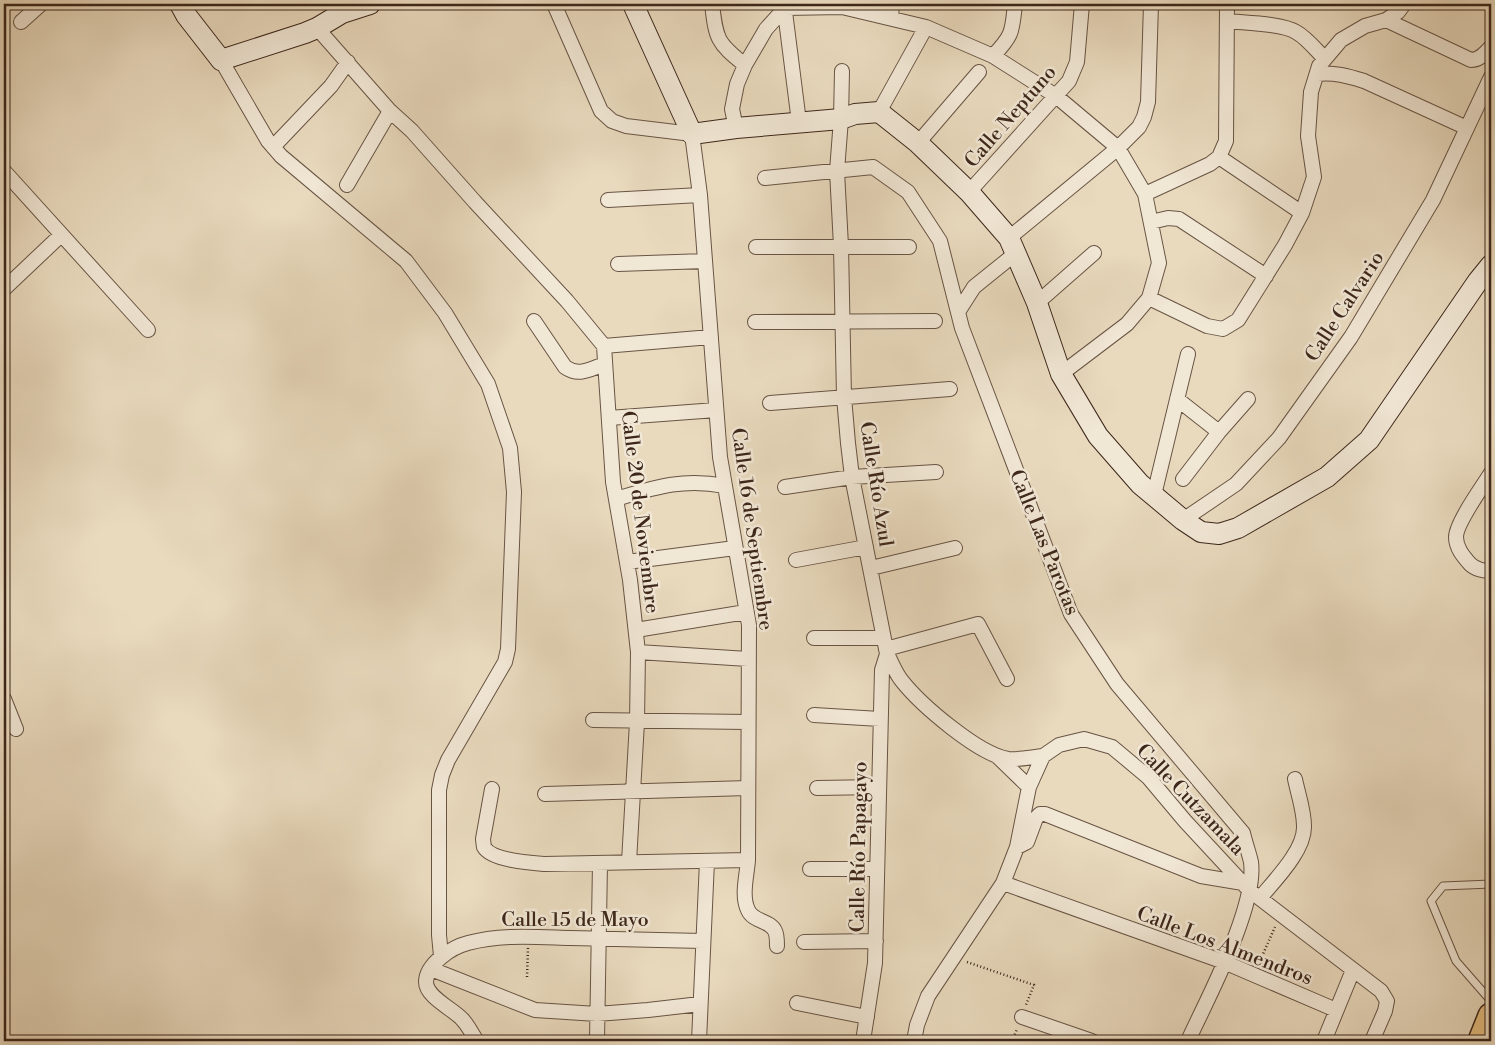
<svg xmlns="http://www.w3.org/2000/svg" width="1495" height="1045" viewBox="0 0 1495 1045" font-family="'Libre Bodoni',serif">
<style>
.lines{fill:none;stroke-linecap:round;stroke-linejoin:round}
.lane-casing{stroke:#685444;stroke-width:9}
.street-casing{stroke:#685444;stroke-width:16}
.secondary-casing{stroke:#3d271b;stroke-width:22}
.highway-casing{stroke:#3d271b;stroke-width:28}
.path{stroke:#3d271b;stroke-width:2.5;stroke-dasharray:1 2.5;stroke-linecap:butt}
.lane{stroke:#f1e7d5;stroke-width:7}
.street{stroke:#f1e7d5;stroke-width:14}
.secondary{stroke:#f1e7d5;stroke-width:20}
.highway{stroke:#e4bd7f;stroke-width:25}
.labels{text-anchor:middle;stroke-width:5;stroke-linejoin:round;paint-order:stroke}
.street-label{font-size:20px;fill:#3d271b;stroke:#f1e7d5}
</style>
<rect width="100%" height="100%" fill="#e9dabe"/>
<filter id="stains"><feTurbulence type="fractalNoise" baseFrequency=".004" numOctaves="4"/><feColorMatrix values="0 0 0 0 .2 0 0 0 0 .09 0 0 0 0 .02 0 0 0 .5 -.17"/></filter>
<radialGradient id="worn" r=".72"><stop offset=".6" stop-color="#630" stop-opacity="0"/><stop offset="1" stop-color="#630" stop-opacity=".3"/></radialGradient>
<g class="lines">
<g class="lane-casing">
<path id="lane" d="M1491 884 1443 886 1431 901 1456 961 1491 1001"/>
</g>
<g class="street-casing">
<path id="street" d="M554 4 601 111 612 121 626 126 692 134 700 195 720 457 749 625 748 860C747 875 741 896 748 910 753 922 770 920 775 931 777 935 777 942 777 946
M712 4C716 39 717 43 745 65
M784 4 799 122
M891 18 892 4
M1386 20 1471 60C1480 60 1485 53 1491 47
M1227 21C1244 23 1282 23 1296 32 1307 38 1316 50 1325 59
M21 22 41 4
M317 28 390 111 412 131 475 202 567 301 604 346 613 482 630 580 638 652 637 722 629 862
M993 56C1013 35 1012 32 1015 4
M221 60 268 141 281 156 406 261 445 313 488 384 510 448 514 492 508 649 505 662 448 760 442 775 439 790V935L441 956
M842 71 841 119 837 171 841 246 844 397 848 443 852 477 887 654C892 663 896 674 902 681 921 705 978 754 1008 759 1018 760 1032 757 1043 756
M1317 74C1334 72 1348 76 1364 81L1467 128
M879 112 926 27
M736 128 732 109 737 84 745 65 766 29 785 8 842 7 926 27 993 56 1056 96 1118 148 1145 194 1159 263 1149 298 1127 324 1061 374
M918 143 979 72
M273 147 331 86 348 62
M1219 157 1302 213
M4 171 148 330
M765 178 873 167 908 192 940 241 962 328 1071 614 1117 684 1243 833C1245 842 1249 853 1251 862 1257 907 1207 999 1188 1041
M347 185 390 111
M969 192 1069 81 1077 62 1082 4
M1145 194 1210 164 1219 157 1226 141 1227 4
M608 200 700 195
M1151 222 1168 218 1179 219 1266 276
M1009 238 1118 148 1139 127 1144 117 1148 102 1151 4
M756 247H909
M618 264 705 261
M4 289 61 235
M1149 298 1207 326 1223 329 1238 320 1285 245 1302 213 1314 177 1308 136 1311 92 1319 66 1341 40 1365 26 1386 20 1398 12 1404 4
M1037 303 1094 253
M958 312 974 287 1015 254
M534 321 565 367C579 377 590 369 605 364
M755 322 935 321
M604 346 711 337
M1177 399 1219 432
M770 403 950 389
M609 418 716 410
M1491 473C1483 486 1456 523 1456 537 1456 548 1463 556 1470 564 1475 569 1485 572 1491 570
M1183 479 1219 432 1248 399
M785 487 852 477 936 472
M1154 495 1188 354
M616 499C656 487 683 478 725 486
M1183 520 1236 484 1279 438 1351 337 1433 200 1491 77
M796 560 866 547
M627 562 735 548
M871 568 955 548
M636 630 746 612
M814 638H883
M886 649 978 624 1007 679
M638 652 748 659
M4 699 16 729
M814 715 880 719
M593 720 748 722
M997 756 1029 787
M1043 756 1059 745 1084 739 1112 747 1148 777 1185 821 1249 890 1381 991 1387 1001 1385 1011 1372 1041
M817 788 879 787
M492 789 483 839C483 840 484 847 484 847 491 860 531 863 544 864L748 860
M545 794 748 788
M1017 847 1027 842 1036 818 1040 814H1045L1201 876 1243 883
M810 869H877
M1003 883 1224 962 1336 1010
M1260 898C1275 880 1305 850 1304 826 1304 810 1298 794 1295 779
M804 942 876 941
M431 969 535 1010 597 1014 648 1010 700 1004
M797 1003 867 1017
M1022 1017 1092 1041
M477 1041C472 1034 468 1025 462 1019 453 1009 426 997 426 982 426 964 452 947 468 943 501 934 536 937 570 938 614 939 659 940 703 941
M597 1041 600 863
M699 1041 707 861
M863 1041 875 963 882 670 887 654
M914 1041 917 1025 928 996 1003 883 1017 847 1029 787 1043 756
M1324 1041 1353 970"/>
</g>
<g class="secondary-casing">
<path id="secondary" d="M180 4 186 15 221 60 305 33 317 28 342 13 370 4
M633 4 692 134 736 128 841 119 855 114 879 112 918 143 969 192 1009 238 1037 303 1061 374 1098 436 1140 484 1183 520 1201 532 1219 534 1238 528 1327 477 1369 440 1478 281 1491 265"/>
</g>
<g class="highway-casing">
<path id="highway" d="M1481 1041 1491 1016"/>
</g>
<path class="path" d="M967 962 1034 985 1026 1005
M1259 963 1275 927
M527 977 528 948
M1012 1041 1017 1029"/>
<use href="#lane" class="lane"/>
<use href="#street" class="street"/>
<use href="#secondary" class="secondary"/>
<use href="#highway" class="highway"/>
</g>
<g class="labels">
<g class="street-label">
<text transform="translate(1010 116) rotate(-49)" y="7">Calle Neptuno</text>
<text transform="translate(1344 306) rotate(-57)" y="7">Calle Calvario</text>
<text transform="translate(877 484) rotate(81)" y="7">Calle Río Azul</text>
<text transform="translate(641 512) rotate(83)" y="7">Calle 20 de Noviembre</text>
<text transform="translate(753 529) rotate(82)" y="7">Calle 16 de Septiembre</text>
<text transform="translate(1045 542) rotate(68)" y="7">Calle Las Parotas</text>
<text transform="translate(1191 799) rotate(46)" y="7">Calle Cutzamala</text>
<text transform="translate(858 847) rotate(-89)" y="7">Calle Río Papagayo</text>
<text x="575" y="926">Calle 15 de Mayo</text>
<text transform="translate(1225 945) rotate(21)" y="7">Calle Los Almendros</text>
</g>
</g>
<rect width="1495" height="1045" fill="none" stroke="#e9dabe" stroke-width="20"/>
<rect x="5" y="5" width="1485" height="1035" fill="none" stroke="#3d271b" stroke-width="2.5"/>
<rect x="10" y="10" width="1475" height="1025" fill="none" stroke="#3d271b"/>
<rect width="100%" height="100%" filter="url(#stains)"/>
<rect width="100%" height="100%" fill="url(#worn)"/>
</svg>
